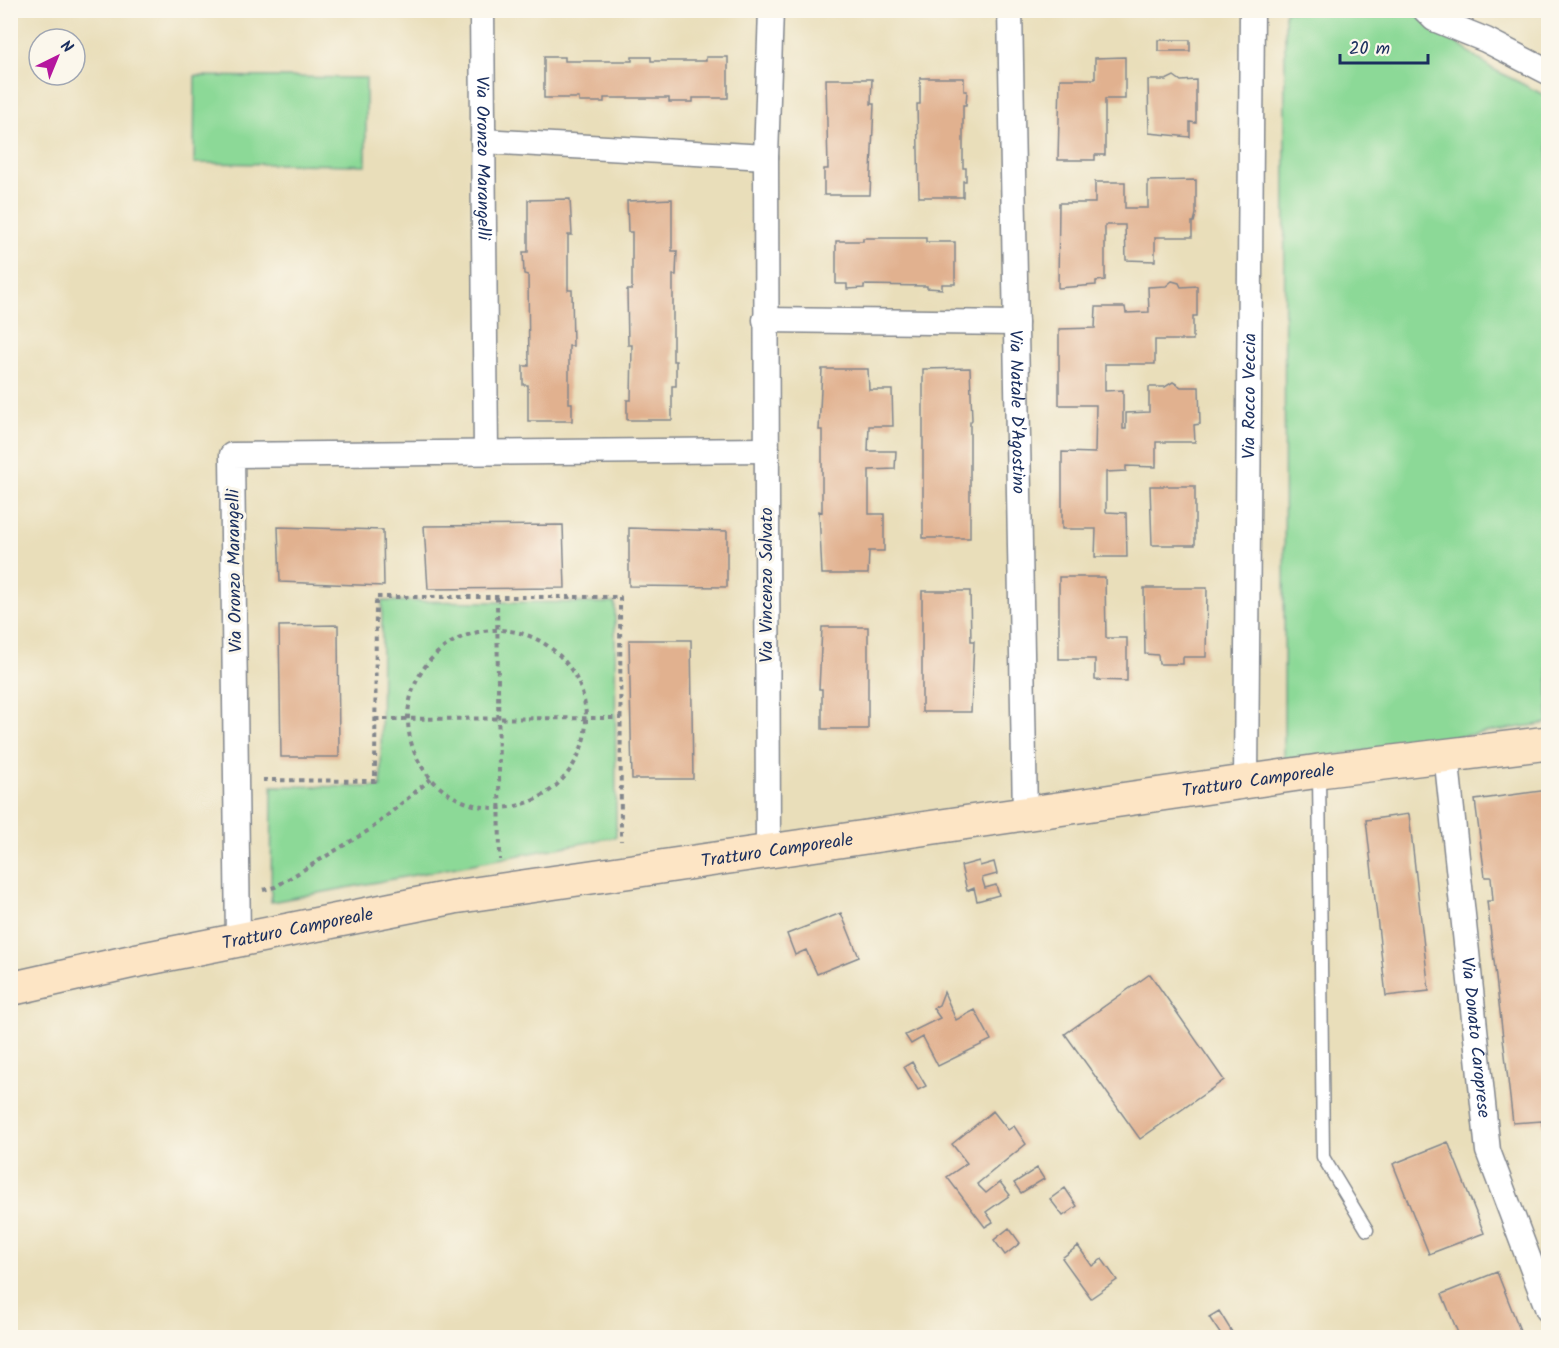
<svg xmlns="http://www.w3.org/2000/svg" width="1559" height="1348" viewBox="0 0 1559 1348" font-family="Kalam,sans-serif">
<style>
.green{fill:#8cd997;stroke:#54847a;stroke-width:1.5}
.building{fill:#e1b18f}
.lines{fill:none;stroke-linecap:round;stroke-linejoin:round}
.lane-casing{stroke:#82868c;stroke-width:15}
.street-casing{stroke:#82868c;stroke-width:27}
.secondary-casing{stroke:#82868c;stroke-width:36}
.path{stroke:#82868c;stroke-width:4;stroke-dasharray:4.5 4.5;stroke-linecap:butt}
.lane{stroke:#fff;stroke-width:12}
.street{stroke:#fff;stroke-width:24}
.secondary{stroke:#fde5c5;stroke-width:33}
.labels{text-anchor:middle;stroke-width:6;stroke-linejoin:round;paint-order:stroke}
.street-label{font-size:18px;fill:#1b2f5e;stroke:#fbf7ec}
</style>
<rect width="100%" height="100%" fill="#fbf7ec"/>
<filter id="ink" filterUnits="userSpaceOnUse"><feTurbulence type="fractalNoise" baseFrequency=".0167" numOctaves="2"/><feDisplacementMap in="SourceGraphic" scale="12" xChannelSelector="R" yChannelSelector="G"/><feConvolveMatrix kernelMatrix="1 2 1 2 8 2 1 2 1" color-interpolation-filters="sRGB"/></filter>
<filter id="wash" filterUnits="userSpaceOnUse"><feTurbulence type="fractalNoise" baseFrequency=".008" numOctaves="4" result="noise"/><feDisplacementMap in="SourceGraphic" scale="24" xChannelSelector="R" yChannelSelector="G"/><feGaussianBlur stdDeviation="1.35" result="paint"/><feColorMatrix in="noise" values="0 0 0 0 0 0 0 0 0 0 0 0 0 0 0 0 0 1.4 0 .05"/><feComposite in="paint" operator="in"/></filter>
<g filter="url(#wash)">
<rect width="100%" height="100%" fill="#e9deba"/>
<path class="green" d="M1285 11H1411L1493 69 1548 97V723L1284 763Z
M195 76 366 78V165L194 163Z
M382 601 615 603 616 837 271 902 272 786 381 787Z"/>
<g id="blocks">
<path class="building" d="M1158 40H1190V51H1158Z
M544 57H565V61H632V57H651V61H706V57H728V98H693V102H669V98H604V102H579V98H544Z
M1125 57V99H1105V155H1095V160H1058L1060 79H1095V58Z
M1174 76 1181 81 1196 80V123L1190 122V137L1149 133 1148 80H1166Z
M920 78H964V91H967L966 105H963V168H966V181H963V197H919L917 104H920Z
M826 79H872L871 104H874L870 195H824V169H828Z
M1196 180V214L1194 222H1192V237H1155V261L1126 260 1125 225H1105V280L1096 281V285L1058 288 1059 203H1095V182H1125V208H1148V181Z
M570 199 572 235H568V290H572L573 346H569V403H572V421H528V385H523V366H529L528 275 524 274 523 252H528V200Z
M672 199V251H677L676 275H673V361H676V386H672V420H627V400H631L632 345H628L627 290H632V232H628L627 201Z
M863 238H926V242H955V284H942V289L927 288V286L864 285V288L847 289V284H836V241H863Z
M1172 281 1179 283 1181 287 1197 286V316H1193V340H1155V364H1105V391L1123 390V429H1126V413L1149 412V387H1165L1173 382 1181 387H1199L1200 424 1194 425 1195 442H1156V467L1126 466V471L1106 472V512L1126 513 1127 557H1095L1096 529H1062V452L1095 453 1096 405H1059V329L1095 328 1096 307H1125L1126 313 1149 312 1148 287 1166 286Z
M970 368 972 420 970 422V538H923V369Z
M822 369H868L869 390H892L893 426H869L868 451H896L895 469 869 470V514H884V551H869L868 574H822L819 511 822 512V430H819Z
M1150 486H1195V545H1152Z
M563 525 565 588 428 589 424 526Z
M278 527 383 530 384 586 280 582Z
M629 528 727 531V587L629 586Z
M1059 577H1105L1106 638H1127V681L1095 680V659H1059Z
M1144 588H1207L1206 657H1183V664H1159L1158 655 1145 654Z
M922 591H970L971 641H974L971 712H922Z
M338 625 339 757H281L279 626Z
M822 627H868V729H822V689H819Z
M629 640H691L693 779H632Z
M1548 790V1125H1542V1121L1513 1123 1487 901H1493L1491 877H1485L1475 800Z
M1409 814 1429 991 1386 996 1366 820Z
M979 861 980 866 994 862 997 874 982 878 985 888 996 885 999 895 977 901 974 888 967 891 961 866Z
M841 913 859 957 817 974 806 950 795 955 787 934Z
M1150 974 1224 1080 1140 1139 1065 1034Z
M944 992 956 1020 975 1010 991 1040 938 1066 923 1037 911 1044 905 1035 940 1018 933 1008 939 1005Z
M912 1062 926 1086 918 1090 904 1067Z
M993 1111 1008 1130 1014 1126 1026 1144 977 1184 986 1193 1000 1182 1010 1195 986 1212 993 1222 985 1227 947 1177 967 1163 952 1144Z
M1448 1142 1484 1233 1429 1254 1393 1164Z
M1037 1168 1044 1179 1021 1193 1014 1183Z
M1065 1188 1077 1206 1063 1216 1050 1199Z
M1009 1228 1020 1243 1005 1255 994 1240Z
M1078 1246 1092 1266 1102 1259 1117 1280 1091 1298 1062 1258Z
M1497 1272 1523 1338H1460L1442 1294Z
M1219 1311 1232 1332 1223 1338 1209 1317Z"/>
</g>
</g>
<g filter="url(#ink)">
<use href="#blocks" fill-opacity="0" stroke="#82868c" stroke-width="1.5"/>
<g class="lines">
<g class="lane-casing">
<path id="lane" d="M1319 772 1323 1157 1367 1230"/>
</g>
<g class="street-casing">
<g id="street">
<path id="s1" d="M482 10 486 452"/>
<path id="s2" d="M1010 10 1025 814"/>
<path d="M1425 10 1434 19 1486 40 1548 72"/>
<path d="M483 141 766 157"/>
<path d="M765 320 1016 323"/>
<path id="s3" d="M1446 754 1488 1151 1548 1310"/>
<path id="s4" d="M1246 782 1252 10"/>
<path d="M768 850 766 157 771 10"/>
<path d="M238 940 232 455 766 450"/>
</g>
</g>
<g class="secondary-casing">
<g id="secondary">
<path id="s5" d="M10 989 134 961 454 897 1319 771 1548 743"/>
</g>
</g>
<path class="path" d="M497 597 500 860
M408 719a89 89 0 1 1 178 0a89 89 0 1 1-178 0Z
M375 719 621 718
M263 780 375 781 376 597H620L621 841
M263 890 275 887 371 829 432 778"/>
<use href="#lane" class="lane"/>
<use href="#street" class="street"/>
<use href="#secondary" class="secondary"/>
</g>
</g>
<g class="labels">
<g class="street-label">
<text dy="6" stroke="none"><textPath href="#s1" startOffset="148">Via Oronzo Marangelli</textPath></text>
<text dy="6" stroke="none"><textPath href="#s4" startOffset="386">Via Rocco Veccia</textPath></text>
<text dy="6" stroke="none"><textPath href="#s2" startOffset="402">Via Natale D'Agostino</textPath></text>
<text transform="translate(234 571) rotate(-91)" y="6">Via Oronzo Marangelli</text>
<text transform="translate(766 585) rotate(-90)" y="6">Via Vincenzo Salvato</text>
<text dy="6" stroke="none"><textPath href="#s5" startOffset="1266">Tratturo Camporeale</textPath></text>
<text dy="6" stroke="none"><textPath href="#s5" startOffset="780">Tratturo Camporeale</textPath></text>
<text dy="6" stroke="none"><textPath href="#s5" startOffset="294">Tratturo Camporeale</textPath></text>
<text dy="6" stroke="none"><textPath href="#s3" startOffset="285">Via Donato Caroprese</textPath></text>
</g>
</g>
<rect width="1559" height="1348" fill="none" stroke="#fbf7ec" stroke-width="36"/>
<g transform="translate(57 57) rotate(43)"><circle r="28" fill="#fbf7ec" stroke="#a1a7b3" stroke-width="1.5"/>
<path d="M0-4.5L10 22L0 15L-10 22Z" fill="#b5179e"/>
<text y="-9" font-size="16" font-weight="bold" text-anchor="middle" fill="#1b2f5e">N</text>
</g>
<path d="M1340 54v9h88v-9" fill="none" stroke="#1b2f5e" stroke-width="3"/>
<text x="1349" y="54" font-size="18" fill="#1b2f5e" stroke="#fbf7ec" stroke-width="4.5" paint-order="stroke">20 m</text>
</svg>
